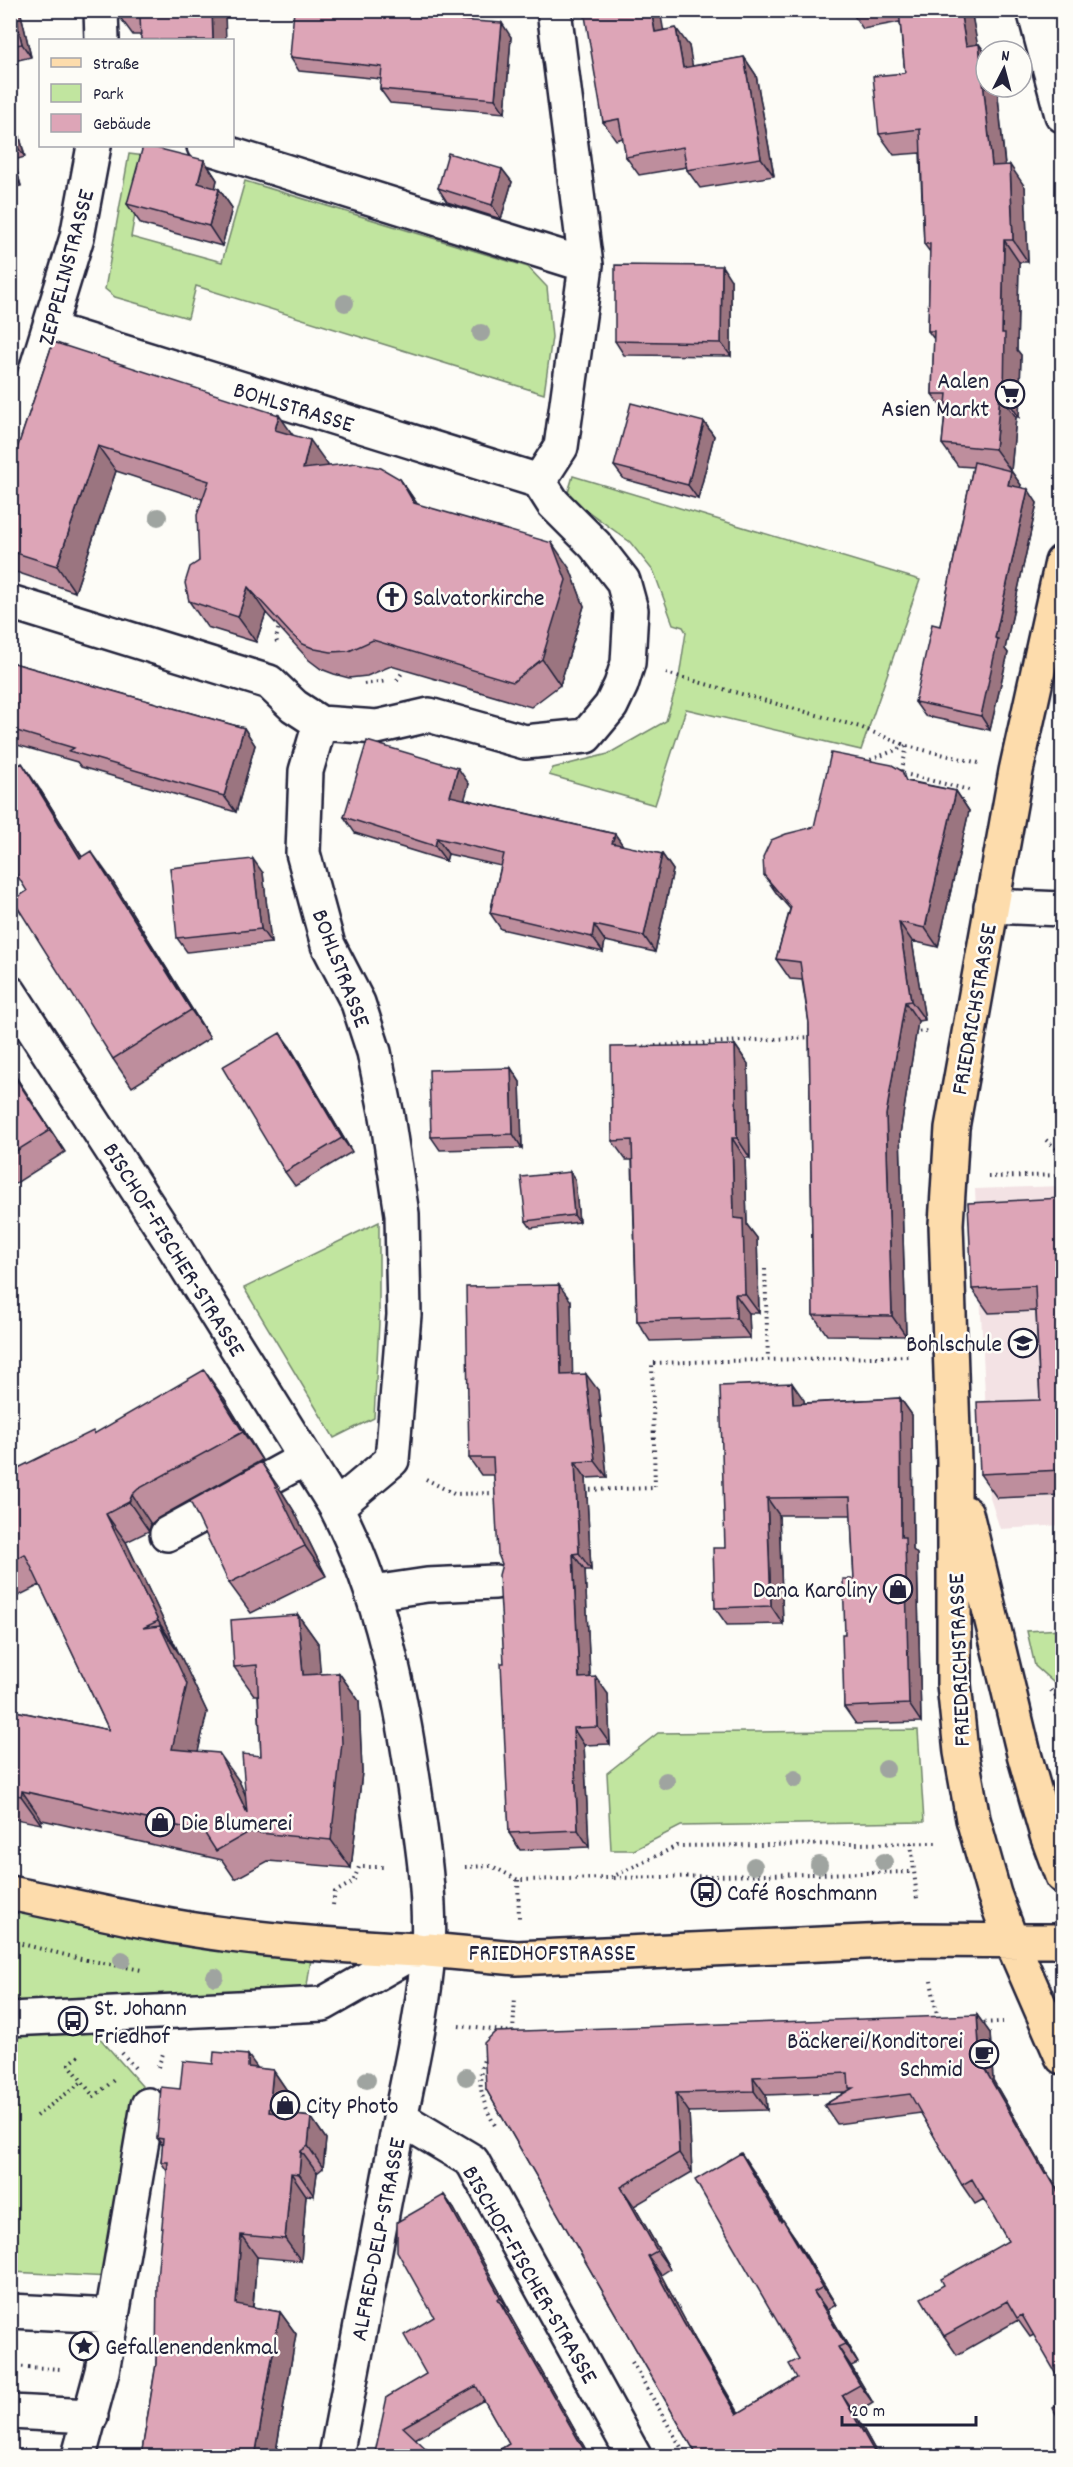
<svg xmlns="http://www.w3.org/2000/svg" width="1073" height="2467" viewBox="0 0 1073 2467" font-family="Dekko,sans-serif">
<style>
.built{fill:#f3e2e4}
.green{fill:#c1e59f;stroke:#72846d;stroke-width:1.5}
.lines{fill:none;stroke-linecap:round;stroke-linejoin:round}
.minor-casing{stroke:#22223b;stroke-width:38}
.major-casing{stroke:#22223b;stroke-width:38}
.path{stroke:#22223b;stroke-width:4;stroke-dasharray:1.5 4.5;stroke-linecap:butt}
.minor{stroke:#fdfcf7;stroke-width:33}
.major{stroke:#fddcac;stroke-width:33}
.tree{fill:#9fa4a0}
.wall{fill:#be8e9d;stroke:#22223b;stroke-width:1.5}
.shaded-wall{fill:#9b7480;stroke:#22223b;stroke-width:1.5}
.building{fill:#dda5b7;stroke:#22223b;stroke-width:1.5}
.labels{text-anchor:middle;stroke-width:5;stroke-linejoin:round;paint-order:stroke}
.street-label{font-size:24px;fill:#22223b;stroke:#fdfcf7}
.poi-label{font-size:24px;fill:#22223b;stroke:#fdfcf7;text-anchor:start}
</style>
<rect width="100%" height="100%" fill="#fdfcf7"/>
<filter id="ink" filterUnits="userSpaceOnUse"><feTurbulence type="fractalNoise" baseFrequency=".0167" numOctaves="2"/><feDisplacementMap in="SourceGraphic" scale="12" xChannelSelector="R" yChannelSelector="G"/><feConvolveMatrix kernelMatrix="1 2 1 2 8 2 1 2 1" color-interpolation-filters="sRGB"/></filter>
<g filter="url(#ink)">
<path class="built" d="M1062 1186V1525L1000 1529 990 1498 975 1189Z"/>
<path class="green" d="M129 154 145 156 131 237 222 262 245 181 528 267 547 287 552 337 544 394 196 286 188 318 115 297 105 289Z
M573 476 920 580 861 750 686 709 655 805 549 775 553 768 608 754 666 721 679 677 686 632 683 627 673 624 654 572 630 542 567 496Z
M379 1222V1323L374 1418 334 1438 244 1288Z
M1062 1629V1690L1035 1666 1027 1631Z
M918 1730 924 1822 681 1826 634 1850H611L607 1773 658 1733Z
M17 1908 311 1959 307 1986 252 1997 11 2012V1920Z
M90 2027 142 2086 110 2277 11 2272V2032Z"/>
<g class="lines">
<g class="minor-casing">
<path id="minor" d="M101 10 102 40
M1034 10 1062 115
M204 146 586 265
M10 455 77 237 94 146
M539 481 561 447 586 265 554 10
M10 602 269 682 294 706 320 723 377 727 429 715 525 742 586 736 611 706 621 685 628 663 631 610 623 581 595 545 553 503 539 481 49 329
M320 723 306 771 303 853 328 945 358 1003 374 1052 387 1116 402 1214 404 1315 392 1460 336 1507
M991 906 1062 909
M10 993 168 1237 336 1507C382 1596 401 1695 415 1793 423 1846 431 1899 428 1953 423 2017 408 2077 396 2140 376 2246 356 2351 336 2456
M167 1534 306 1458
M373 1593 427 1585 495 1582
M10 2019 323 2004 418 1950H428
M400 2118 472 2161 634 2456
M10 2311 112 2316 102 2371 79 2456
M112 2316 148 2105
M10 2412 91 2416"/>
</g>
<g class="major-casing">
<path id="major" d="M1062 562 1016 771 952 1128 946 1224 954 1462V1684L961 1752 973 1819 994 1894 1011 1940 1062 2057
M966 1513 1024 1754 1047 1835 1062 1876
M10 1893C84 1908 157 1926 231 1935 293 1943 355 1947 418 1950
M428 1950 517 1958 909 1940 1062 1941"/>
</g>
<path class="path" d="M277 642 276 639 279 626
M666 673 860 727 907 746 979 763
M397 680 404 670
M364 684 387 681
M907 746 901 773 973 791
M865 762 906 746
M913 1032 929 1031
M637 1047 812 1037
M1046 1140 1062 1153
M988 1177 1062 1175
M765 1269 768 1359
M426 1479 454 1494 499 1493
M584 1490 655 1488 652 1363 911 1356
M1051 1690 1062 1703
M911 1843 917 1899
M465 1867 492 1866 518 1880 610 1878 677 1846 939 1843
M614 1878 913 1872
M518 1880 519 1918
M333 1905 335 1892 353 1882 359 1867H385
M10 1941 81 1959 142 1970
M931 1981 938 2020
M978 2023 1003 2022
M459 2026 511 2032
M513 2032 515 1997
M122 2053 135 2068
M486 2055C474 2080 483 2105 496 2127
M79 2056 69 2064 94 2097 115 2079
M158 2067 164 2051
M36 2116 82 2082
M632 2362 686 2456
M10 2366 61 2369"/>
<use href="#minor" class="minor"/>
<use href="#major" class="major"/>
</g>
<g class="tree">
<circle cx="345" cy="303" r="9"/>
<circle cx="481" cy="333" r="9"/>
<circle cx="158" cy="517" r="9"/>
<circle cx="886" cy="1769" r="9"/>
<circle cx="795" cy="1779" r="9"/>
<circle cx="666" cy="1781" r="9"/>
<circle cx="884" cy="1862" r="9"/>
<circle cx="819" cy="1865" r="9"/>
<circle cx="754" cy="1866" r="9"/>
<circle cx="122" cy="1960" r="9"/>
<circle cx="215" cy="1977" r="9"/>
<circle cx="466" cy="2077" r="9"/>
<circle cx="367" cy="2080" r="9"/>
</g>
<path class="wall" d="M10 10H20L31 57 10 62Z
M119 10H223L225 14 141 35H133L119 16Z
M470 10 469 20 511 37 505 113 390 103 380 89 381 79 299 71 290 57Z
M808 10H841L812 16Z
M850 10H971L977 45 979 44 986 54V87H997L1005 165 1025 187 1028 262H1019L1017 350 1021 355 1019 417H1016L1011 471 1021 485 1020 487 1037 503 1005 649 1008 653 990 730 925 716 915 702 940 626 973 467 958 466 942 444 945 412 932 394 934 339 928 331 930 252 924 244 920 153 894 155 879 134 905 73 900 22 863 29Z
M664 30 689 46 692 66 744 57 756 75 774 176 700 188 687 170V167L639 175 626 157 623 138 616 140 603 122Z
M10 99 25 157 14 160 21 186 10 188Z
M204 160 217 180 215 188 219 189 232 208 222 246 141 224 127 204Z
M502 169 512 182 501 219 447 202 438 188Z
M731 280V356L624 355 615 341Z
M53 342 292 435 328 466 400 479 417 504 570 569 584 606 560 685 531 707 391 666 367 676 349 678 334 674 321 669 309 660 266 613 256 642 207 627 189 601 199 561 202 499 116 471 75 592 10 570V470Z
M704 422 714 436 698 499 624 479 614 466Z
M10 662 244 728 255 745 236 812 81 767 77 762 10 743Z
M909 781 956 791 969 811 938 947 912 941 925 1020 918 1021 900 1134 906 1336 827 1335 813 1315 809 1023 802 980 790 979 776 959 790 909 777 894 764 875 814 827Z
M469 784 464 799 615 834 623 846 662 854 673 870 655 952 605 941 603 952 501 929 490 913 501 866 448 854 446 861 355 833 344 817Z
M41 791 82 857 111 879 210 1038 132 1087 113 1059 27 891Z
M263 873 271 943 187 952 177 938Z
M735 1045 748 1064 750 1158H745L747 1225 757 1238 759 1313H749L750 1338 650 1341 637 1321 632 1160H626L612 1141Z
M290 1047 352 1152 295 1186 285 1172Z
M10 1068 65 1152 10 1187Z
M511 1068 520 1082 522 1148 440 1150 431 1137Z
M575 1179 579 1222 531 1228 526 1221Z
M1062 1198V1495L997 1498 980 1474 1040 1400 1036 1311 989 1313 972 1289Z
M571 1301 572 1374 598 1390 607 1477 586 1478 591 1570H585L590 1678 608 1694 610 1744 584 1745 589 1847 520 1850 509 1833 502 1564 494 1475H481L469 1458Z
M224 1398 262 1460 158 1518 151 1524 149 1531 126 1542 177 1649 180 1655 207 1712 198 1751 239 1781 245 1795 261 1756 258 1695H254L234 1667 298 1615 318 1643 320 1674 339 1673 359 1701 362 1772 351 1868 268 1861 235 1879 222 1860 42 1820 41 1824 10 1818V1710L109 1730 40 1585 10 1600V1472L94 1434Z
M900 1398 912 1415 913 1550 917 1554 921 1722 856 1724 844 1707 845 1634 854 1579 851 1515H779L783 1624 727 1625 715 1608 725 1548 804 1400V1403Z
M282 1492 294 1511 326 1576 251 1613 229 1583Z
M977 2015 990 2033 993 2080 1046 2173 1060 2191 1034 2335 1030 2337 1018 2320 957 2355 944 2336V2285L1008 2241 984 2199 975 2204 962 2185 921 2113 837 2124 824 2105 846 2092 766 2095 767 2110 689 2112 692 2172 634 2206 670 2269 661 2275 696 2341 739 2413 797 2378 799 2359 754 2172 783 2221 796 2239 836 2305 827 2310 858 2363 851 2366 873 2403 855 2414 879 2457H698L486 2089Z
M258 2069 273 2070 288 2092 286 2114 311 2117 326 2139 323 2168 317 2173 314 2196 306 2195 301 2261 257 2257 253 2307 280 2312 296 2334 275 2457H141L156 2364 167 2171 161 2162 163 2146 157 2138 180 2089Z
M444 2195 454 2209 510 2311 508 2312 590 2457H488L509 2444 484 2400 415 2439 374 2457 426 2374 434 2317Z"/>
<path class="shaded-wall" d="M14 10H20L31 57 22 44Z
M212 10H223L225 14 226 40H213Z
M459 10H470L468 33 458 20Z
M651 10H660L667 50 655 32Z
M960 10H971L982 68 966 46Z
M502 23 511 37 505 113 495 99Z
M676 28 689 46 696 86 683 68Z
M979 44 986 54V87H997L1007 188 992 166Z
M744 57 756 75 774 176 761 158Z
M10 99 25 157 15 144 10 124Z
M10 155 14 160 21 186 11 172Z
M204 160 217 180 212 203 198 183Z
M1010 165 1025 187 1028 262 1013 240Z
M502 169 512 182 501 219 492 205Z
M219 189 232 208 222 246 209 226Z
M1004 240 1019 262 1017 350 1021 355 1019 417 1004 395 1002 333Z
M722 266 731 280V356L721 343Z
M1000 395 1016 417 1011 471 995 449Z
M279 415 297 441 275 430Z
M704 422 714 436 698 499 688 485Z
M310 440 328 465 321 495 303 469Z
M98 446 116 471 75 592 57 566Z
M1011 471 1021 485 1018 498 1008 485Z
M400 479 418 505 414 503Z
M1028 489 1037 503 1005 649 1008 653 990 730 981 716 995 638Z
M552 543 570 569 584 606 560 685 542 659Z
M248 587 266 613 256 642 238 617Z
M244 728 255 745 236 812 224 796Z
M22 763 41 791 100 886 80 858Z
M458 768 469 784 461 812 450 796Z
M956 791 969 811 938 947 925 928Z
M615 834 626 850 612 843Z
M437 838 448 854 446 861 435 846Z
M91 851 111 879 210 1038 191 1010Z
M662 854 673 870 655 952 644 936Z
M253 859 263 873 271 943 261 929Z
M899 922 912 941 925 1020 911 1001Z
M594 925 605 941 603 952 592 937Z
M905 1002 918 1021 900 1134 906 1336 892 1316 886 1115Z
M280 1033 290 1047 352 1152 342 1138Z
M735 1045 748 1064 750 1158 737 1138Z
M10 1068 65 1152 10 1070Z
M511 1068 520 1082 522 1148 513 1134Z
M732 1138 745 1158 747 1225 757 1238 759 1313 745 1294 734 1218Z
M570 1172 575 1179 579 1222 574 1215Z
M559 1285 571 1301 573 1391 561 1375Z
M735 1294 749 1313 750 1338 736 1318Z
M204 1370 224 1398 262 1460 243 1432Z
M586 1374 598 1390 607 1477 595 1461Z
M792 1383 804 1400 805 1421 793 1404Z
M900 1398 912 1415 913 1550 917 1554 921 1722 909 1704 901 1537Z
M261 1462 282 1492 294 1511 326 1576 305 1546Z
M575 1462 586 1478 591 1570 579 1553Z
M132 1495 151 1524 149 1531 129 1502Z
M767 1498 779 1515 783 1624 771 1606Z
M106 1514 126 1542 177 1649 158 1621Z
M573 1554 585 1570 591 1695 579 1678Z
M298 1615 318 1643 323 1703 303 1675Z
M160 1626 180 1655 207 1712 192 1778 172 1749Z
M339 1673 359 1701 362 1772 351 1868 331 1840Z
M596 1677 608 1694 610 1744 598 1727Z
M573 1728 584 1745 589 1847 578 1830Z
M219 1753 239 1781 263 1834 247 1813Z
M22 1791 42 1820 41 1824 21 1796Z
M977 2015 990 2033 993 2080 1058 2193 1045 2174 980 2061Z
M248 2055 264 2077 248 2067Z
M273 2070 288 2092 285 2134 269 2112Z
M753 2077 766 2095 767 2110 754 2091Z
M676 2093 689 2112 692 2172 679 2153Z
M311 2117 326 2139 323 2168 308 2146Z
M301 2151 317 2173 314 2196 299 2174Z
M741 2153 754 2172 794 2241 781 2222Z
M291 2173 306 2195 301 2261 285 2239Z
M1047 2173 1060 2191 1062 2195V2199Z
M621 2187 634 2206 670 2269 657 2251Z
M444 2195 454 2209 510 2311 500 2297Z
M783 2220 796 2239 836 2305 823 2287Z
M241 2235 257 2257 251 2326 236 2304Z
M648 2256 661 2275 696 2341 750 2433 737 2414 683 2322Z
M814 2292 827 2310 858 2363 845 2344Z
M498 2299 508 2312 590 2457H588Z
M280 2312 296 2334 275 2457H255Z
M838 2347 851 2366 873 2403 860 2385Z
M842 2395 855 2414 879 2457H877Z"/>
<path class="building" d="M10 10H14L22 44 10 46Z
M119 10H212L213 40H141L140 15 119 16Z
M294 10H459L458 20 502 23 495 99 380 89 382 67 290 57Z
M584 10H651L655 32 676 28 683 68 744 57 761 158 687 170 683 147 626 157 619 119 603 122Z
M899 10H960L966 46 979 44 992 166 1010 165 1013 240H1004L1002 333H1005L1004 395H1000L995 449 942 444 947 394H932L934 331H928L930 244H924L920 129 879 134 873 76 905 73Z
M10 124 15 144 10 145Z
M143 146H148L204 160 198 183 219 189 209 226 127 204Z
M448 153 502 169 492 205 438 188Z
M615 265 722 266 721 343 615 341Z
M53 342 279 415 275 430 310 440 303 469 356 463 381 468 400 479 414 503 552 543 566 580 542 659 513 682 373 640 349 651 331 652 315 649 303 644 291 634 248 587 238 617 189 601 185 583 190 567 199 561 197 515 209 481 98 446 57 566 10 551V470Z
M631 403 704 422 688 485 614 466Z
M974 462 1011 471 1008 485 1028 489 995 638 998 639 981 716 915 702 932 624 940 626Z
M10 662 244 728 224 796 69 751 74 748 10 729Z
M367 741 458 768 450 796 615 834 612 843 662 854 644 936 594 925 592 937 490 913 504 854 437 838 435 846 344 817Z
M831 753 892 765 902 771 906 781 956 791 925 928 899 922 911 1001 905 1002 886 1115 892 1316 813 1315 809 1023 800 962 776 959 791 907 764 875 763 857 771 840 786 834 814 827Z
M22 763 80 858 91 851 191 1010 113 1059 13 900 27 891 10 864V770Z
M253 859 261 929 177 938 170 868Z
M280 1033 342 1138 285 1172 222 1067Z
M735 1045 737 1138H732L734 1218 743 1219 745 1294H735L736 1318 637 1321 632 1140 612 1141 611 1047Z
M511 1068 513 1134 431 1137 429 1070Z
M10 1070 50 1130 10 1155Z
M570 1172 574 1215 526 1221 521 1177Z
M1062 1198V1470L980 1474 977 1402 1040 1400 1035 1286 972 1289 968 1203Z
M559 1285 561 1375 586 1374 595 1461 575 1462 579 1553 573 1554 579 1678 596 1677 598 1727 573 1728 578 1830 509 1833 501 1663H504L499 1575 502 1564 498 1554 493 1458H469L466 1287Z
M204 1370 243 1432 138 1489 132 1495 129 1502 106 1514 158 1621 143 1628 160 1626 187 1684 172 1749 219 1753 247 1813 242 1754 261 1756 257 1665 234 1667 231 1620 298 1615 303 1675 339 1673 342 1743 331 1840 249 1832 216 1851 204 1832 22 1791 21 1796 10 1794V1710L109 1730 25 1554 10 1562V1472L93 1431 94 1434Z
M792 1383 793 1404 900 1398 901 1537H905L909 1704 844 1707 842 1634H845L843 1579H854L850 1497 767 1498 771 1606 715 1608 713 1548H725L720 1386Z
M261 1462 273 1481 305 1546 229 1583 190 1501Z
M977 2015 980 2061 1045 2174 1047 2173 1062 2199V2384L1022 2315 1017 2318 1007 2301 944 2336 921 2298 944 2285 941 2279 1008 2241 972 2179 962 2185 910 2094 824 2105 853 2088H849L848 2073 753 2077 754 2091 676 2093 679 2153 621 2187 657 2251 648 2256 683 2322 737 2414 797 2378 789 2364 799 2359 695 2180 741 2153 781 2222 783 2220 823 2287 814 2292 845 2344 838 2347 860 2385 842 2395 877 2457H698L486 2089 484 2043 495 2032Z
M214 2052 248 2055V2067L273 2070 269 2112 311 2117 308 2146 301 2151 299 2174 291 2173 285 2239 241 2235 236 2304 280 2312 255 2457H141L156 2364 157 2278 168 2162H161L163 2139 157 2138 161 2087 180 2089 183 2061 213 2064Z
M444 2195 500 2297 498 2299 588 2457H488L509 2444 476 2386 403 2427 435 2457H374L387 2397 426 2374 404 2335 434 2317 397 2251V2222Z
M1062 2402V2425L1053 2408Z"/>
</g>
<defs>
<g id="supermarket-ring" transform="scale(1.5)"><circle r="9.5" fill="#fdfcf7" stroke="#22223b" stroke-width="1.5"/><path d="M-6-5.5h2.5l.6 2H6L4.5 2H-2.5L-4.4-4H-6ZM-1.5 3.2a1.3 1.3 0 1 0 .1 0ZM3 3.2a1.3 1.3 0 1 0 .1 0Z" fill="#22223b"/></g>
<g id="church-ring" transform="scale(1.5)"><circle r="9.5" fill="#fdfcf7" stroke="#22223b" stroke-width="1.5"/><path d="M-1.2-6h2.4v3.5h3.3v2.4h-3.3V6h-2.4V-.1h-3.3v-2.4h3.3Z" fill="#22223b"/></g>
<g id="school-ring" transform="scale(1.5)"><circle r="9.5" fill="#fdfcf7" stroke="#22223b" stroke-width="1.5"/><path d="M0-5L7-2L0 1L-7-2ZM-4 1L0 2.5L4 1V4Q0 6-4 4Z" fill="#22223b"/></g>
<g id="shop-ring" transform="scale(1.5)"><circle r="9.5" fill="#fdfcf7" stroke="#22223b" stroke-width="1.5"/><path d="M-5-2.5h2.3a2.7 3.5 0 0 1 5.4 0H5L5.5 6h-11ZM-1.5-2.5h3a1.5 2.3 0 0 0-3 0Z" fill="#22223b"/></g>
<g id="bus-ring" transform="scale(1.5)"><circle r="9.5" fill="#fdfcf7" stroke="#22223b" stroke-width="1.5"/><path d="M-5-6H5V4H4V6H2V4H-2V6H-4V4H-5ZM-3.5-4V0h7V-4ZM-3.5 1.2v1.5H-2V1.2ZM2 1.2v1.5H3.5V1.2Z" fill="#22223b"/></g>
<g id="cafe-ring" transform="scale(1.5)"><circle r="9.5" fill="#fdfcf7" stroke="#22223b" stroke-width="1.5"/><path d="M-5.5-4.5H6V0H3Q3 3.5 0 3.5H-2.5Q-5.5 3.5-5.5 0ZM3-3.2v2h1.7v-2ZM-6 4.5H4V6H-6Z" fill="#22223b"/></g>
<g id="sight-ring" transform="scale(1.5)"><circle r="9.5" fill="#fdfcf7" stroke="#22223b" stroke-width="1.5"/><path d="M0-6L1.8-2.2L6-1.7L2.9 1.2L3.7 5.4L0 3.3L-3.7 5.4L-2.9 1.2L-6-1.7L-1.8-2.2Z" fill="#22223b"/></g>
</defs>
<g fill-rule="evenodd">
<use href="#supermarket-ring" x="1010" y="394"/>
<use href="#church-ring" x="392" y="597"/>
<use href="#school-ring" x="1023" y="1343"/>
<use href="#shop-ring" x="898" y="1589"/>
<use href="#shop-ring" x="160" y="1822"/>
<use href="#bus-ring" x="706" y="1892"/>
<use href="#bus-ring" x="73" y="2021"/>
<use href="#cafe-ring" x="984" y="2054"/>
<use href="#shop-ring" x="285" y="2105"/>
<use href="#sight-ring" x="84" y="2346"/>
</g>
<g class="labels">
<g class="street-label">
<text transform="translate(65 267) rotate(-75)" y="8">ZEPPELINSTRASSE</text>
<text transform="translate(294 406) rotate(17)" y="8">BOHLSTRASSE</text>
<text transform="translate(342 968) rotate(69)" y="8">BOHLSTRASSE</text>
<text transform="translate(973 1009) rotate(-80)" y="8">FRIEDRICHSTRASSE</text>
<text transform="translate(175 1249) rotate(58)" y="8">BISCHOF-FISCHER-STRASSE</text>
<text transform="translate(958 1660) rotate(-92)" y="8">FRIEDRICHSTRASSE</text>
<text x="552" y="1960">FRIEDHOFSTRASSE</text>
<text transform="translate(377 2239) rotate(-79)" y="8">ALFRED-DELP-STRASSE</text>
<text transform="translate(531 2274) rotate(60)" y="8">BISCHOF-FISCHER-STRASSE</text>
</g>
<g class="poi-label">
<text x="989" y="388" text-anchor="end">Aalen<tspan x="989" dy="28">Asien Markt</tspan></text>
<text x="413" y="605">Salvatorkirche</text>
<text x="1002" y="1351" text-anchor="end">Bohlschule</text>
<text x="877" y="1597" text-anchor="end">Dana Karoliny</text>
<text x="181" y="1830">Die Blumerei</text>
<text x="727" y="1900">Café Roschmann</text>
<text x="94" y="2015">St. Johann<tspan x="94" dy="28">Friedhof</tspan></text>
<text x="963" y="2048" text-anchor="end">Bäckerei/Konditorei<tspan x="963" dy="28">Schmid</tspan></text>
<text x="306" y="2113">City Photo</text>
<text x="105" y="2354">Gefallenendenkmal</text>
</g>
</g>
<rect width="1073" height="2467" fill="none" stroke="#fdfcf7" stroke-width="36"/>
<rect x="18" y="18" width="1037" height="2431" fill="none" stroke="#22223b" stroke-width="2" filter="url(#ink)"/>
<rect x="39" y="39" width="195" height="108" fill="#fdfcf7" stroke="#a5a5ac" stroke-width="1.5"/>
<rect x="51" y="58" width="30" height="9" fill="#fddcac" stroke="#a5a5ac" stroke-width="1.5"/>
<text x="93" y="69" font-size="18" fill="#22223b">Straße</text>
<rect x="51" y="84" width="30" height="18" fill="#c1e59f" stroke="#a5a5ac" stroke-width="1.5"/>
<text x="93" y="99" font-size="18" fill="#22223b">Park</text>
<rect x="51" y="114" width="30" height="18" fill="#dda5b7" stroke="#a5a5ac" stroke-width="1.5"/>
<text x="93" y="129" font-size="18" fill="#22223b">Gebäude</text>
<g transform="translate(1004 69) rotate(6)"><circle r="28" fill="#fdfcf7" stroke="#a5a5ac" stroke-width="1.5"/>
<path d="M0-4.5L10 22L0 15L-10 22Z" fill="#22223b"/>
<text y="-9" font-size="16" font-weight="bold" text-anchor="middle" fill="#22223b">N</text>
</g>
<path d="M842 2416v9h134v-9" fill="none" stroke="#22223b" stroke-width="3"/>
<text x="851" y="2416" font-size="18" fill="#22223b" stroke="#fdfcf7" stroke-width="4.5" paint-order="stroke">20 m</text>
</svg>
